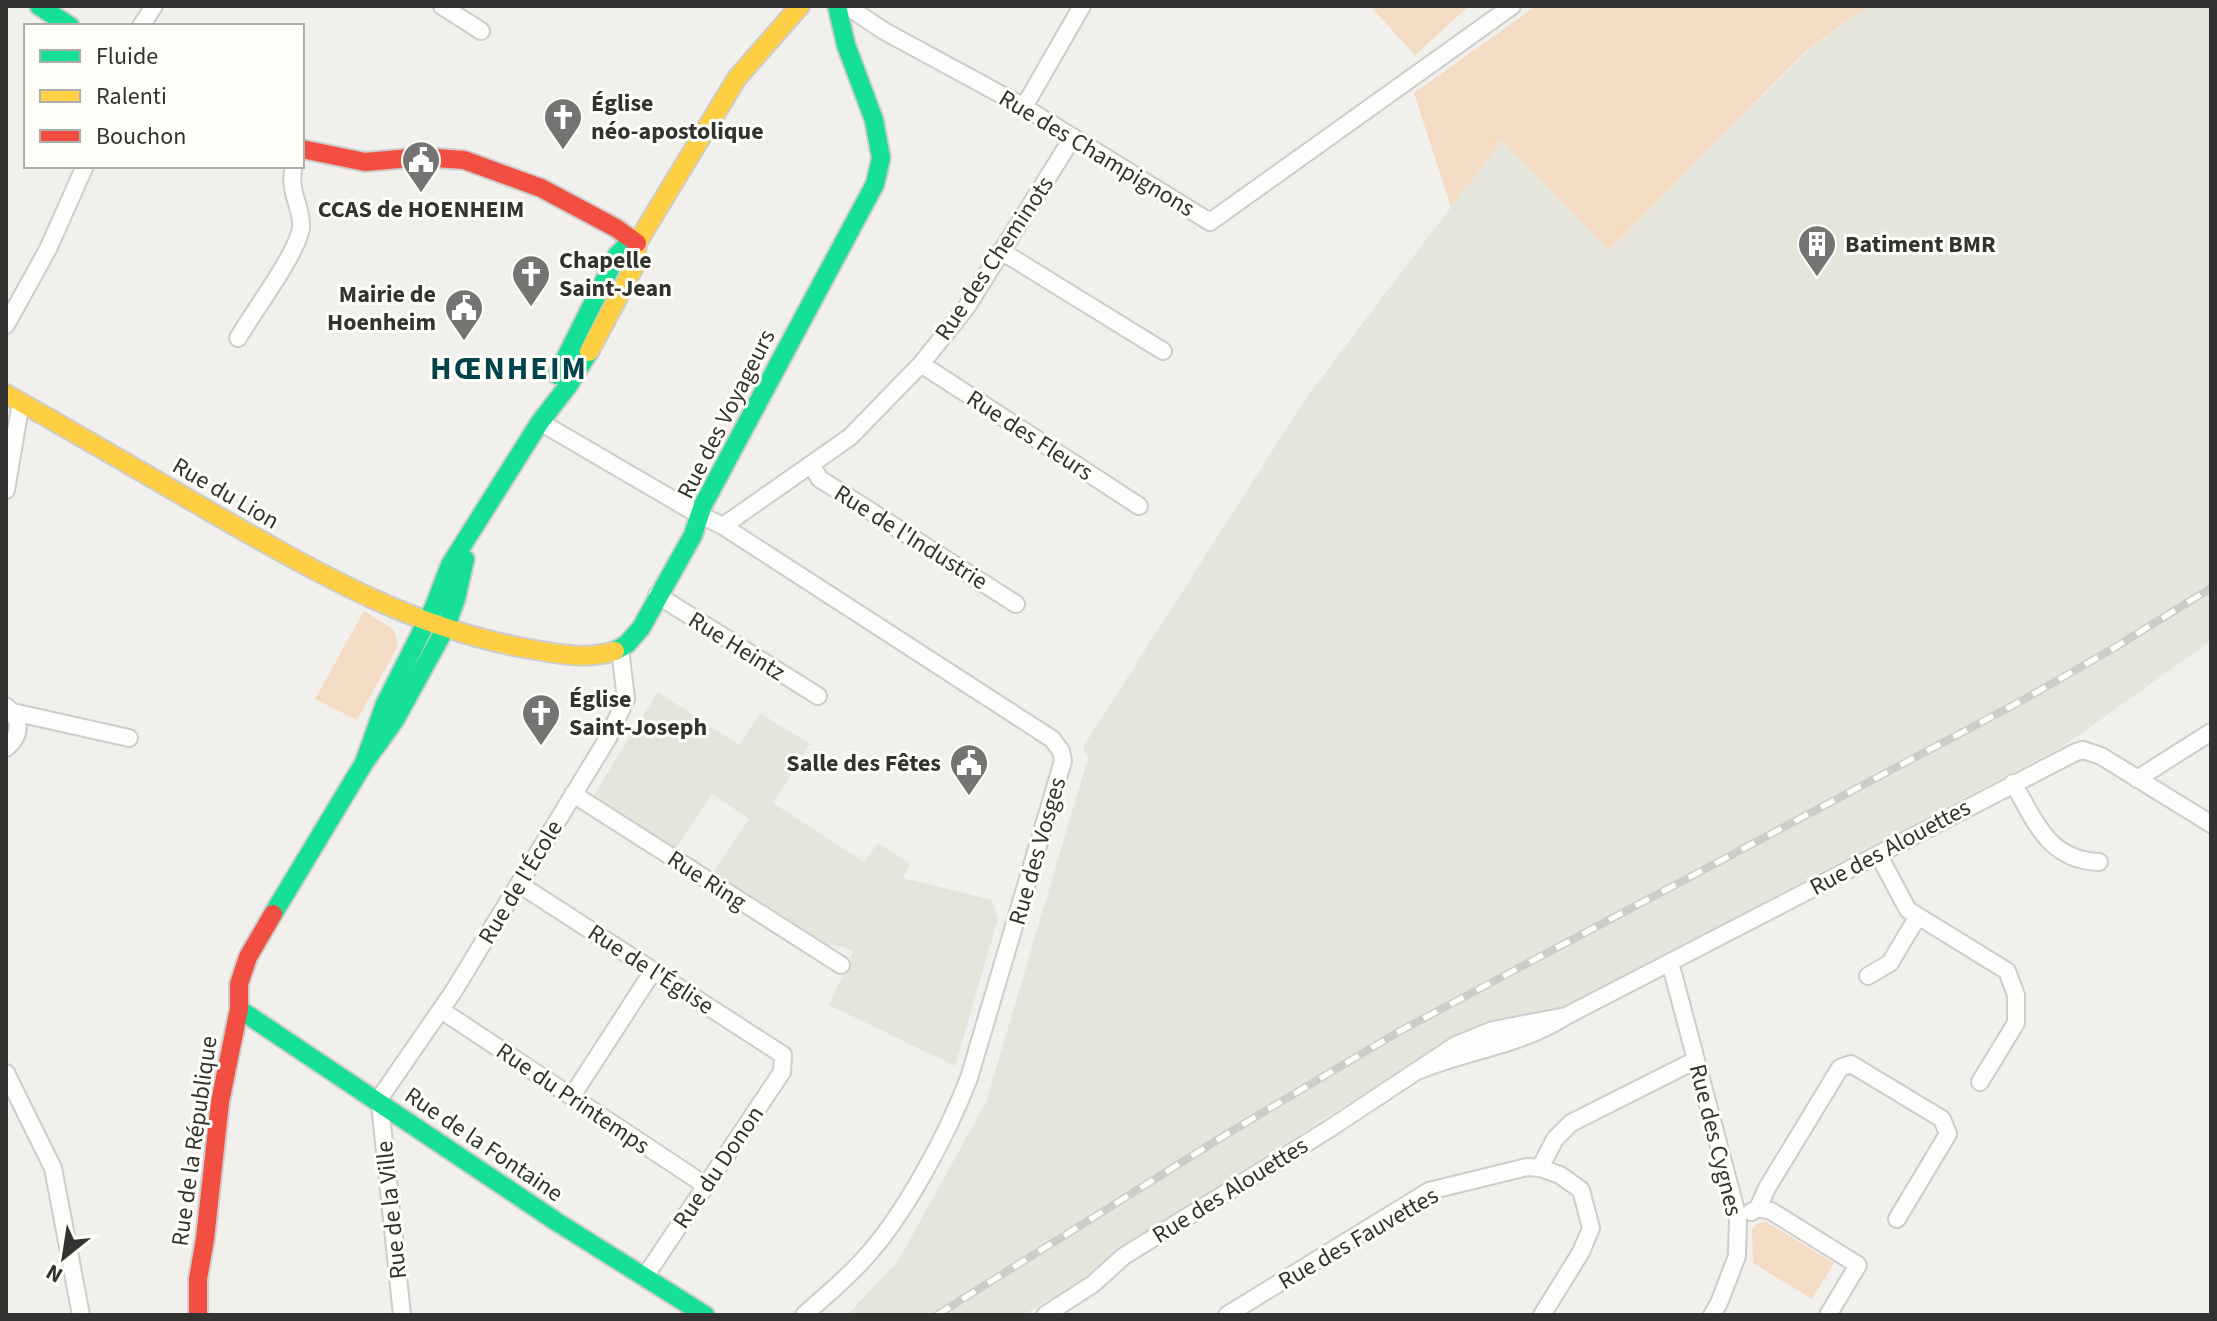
<svg xmlns="http://www.w3.org/2000/svg" width="2217" height="1321" viewBox="0 0 2217 1321" font-family="'Source Sans 3',sans-serif">
<style>
.built{fill:#e6e5dc}
.green{fill:#f4dbc4}
.lines{fill:none;stroke-linecap:round;stroke-linejoin:round}
.street-casing{stroke:#cecdcb;stroke-width:20}
.fast-casing{stroke:#cecdcb;stroke-width:22}
.slow-casing{stroke:#cecdcb;stroke-width:22}
.jam-casing{stroke:#cecdcb;stroke-width:22}
.street{stroke:#fdfdfc;stroke-width:16}
.fast{stroke:#16e098;stroke-width:18}
.slow{stroke:#ffcf43;stroke-width:18}
.jam{stroke:#f24e42;stroke-width:18}
.rail-casing{stroke:#cccccb;stroke-width:8}
.rail{stroke:#fffffa;stroke-width:5;stroke-dasharray:15;stroke-linecap:butt}
.labels{text-anchor:middle;stroke-width:6;stroke-linejoin:round;paint-order:stroke}
.poi-label{font-size:24px;font-weight:bold;fill:#323230;stroke:#fffffa;text-anchor:start}
.street-label{font-size:24px;fill:#323230;stroke:#fffffa}
.district-label{font-size:32px;font-weight:bold;letter-spacing:2px;fill:#02424c;stroke:#fffffa}
</style>
<rect width="100%" height="100%" fill="#f1f0ed"/>
<path class="built" d="M1869 6H2211V641L2062 747 1542 1017 1486 1025 1422 1057 1124 1245 1085 1277 1024 1315H847L898 1261 986 1102 1088 758 1083 747 1306 398 1502 140 1609 250 1808 50Z
M658 692 739 745 760 713 810 744 773 803 864 862 878 843 910 863 903 878 992 900 998 919 955 1066 829 1005 853 952 845 947 821 944 712 874 749 819 712 794 675 850 593 796Z"/>
<path class="green" d="M1370 6H1469L1415 55Z
M1536 6H1869L1808 49 1609 250 1502 140 1451 207 1414 93Z
M364 611 394 630 398 646 357 720 315 699Z
M1766 1222 1834 1263 1812 1299 1753 1263 1752 1229 1758 1223Z"/>
<g class="lines">
<g class="street-casing">
<path id="street" d="M442 6 481 31
M847 6 884 31 1024 107 1210 222 1512 6
M141 26 154 6
M1024 107 1082 6
M1001 251 1163 351
M6 325 48 249 85 166
M238 338C253 312 297 254 301 228 303 208 287 191 294 166
M921 364 1139 506
M540 422 694 512 723 526 1052 739 1061 751 1063 761 969 1078C947 1135 905 1215 863 1260 845 1280 824 1297 804 1315
M811 465 820 479 1016 604
M6 490 21 402
M723 526 850 437 921 364 966 308 1073 137
M657 595 818 696
M13 712 129 738
M6 748C21 736 22 720 7 707
M2137 779 2211 732
M2013 783C2036 822 2048 860 2099 862
M573 794 841 965
M1878 854 1908 910 2007 971 2016 995V1023L1980 1082
M519 884 783 1055 782 1072 644 1278
M1670 962 1738 1218 1737 1256 1719 1303 1712 1315
M1868 976 1890 963 1918 916
M441 1010 705 1185
M1566 1016 2076 752 2083 750 2101 756 2211 824
M6 1073 53 1168 81 1315
M572 1096 653 971
M377 1102 453 992 608 738 626 699 620 649
M380 1104 402 1315
M1540 1168 1560 1175 1581 1190 1591 1228 1581 1252 1542 1315
M1758 1208 1767 1188 1840 1068 1851 1064 1942 1119 1948 1134 1897 1219
M1751 1212 1758 1208 1771 1211 1858 1265 1828 1315
M1045 1315 1093 1284 1124 1256 1329 1129 1456 1045 1493 1030 1566 1016C1521 1045 1469 1050 1420 1070
M1227 1315 1429 1191 1527 1167 1540 1168 1555 1139 1571 1123 1696 1060"/>
</g>
<g class="fast-casing">
<path id="fast" d="M39 6 70 26
M557 375 617 255 625 247 637 243
M615 651 627 644 641 628 693 535 703 505 875 184 881 158 874 120 846 45 837 6
M364 763 385 704 434 607 450 565 540 422 568 386 589 352
M273 914 364 763 395 720 445 629 456 599 465 559
M239 1009 557 1222 705 1315"/>
</g>
<g class="slow-casing">
<path id="slow" d="M589 352 635 265 637 243 737 78 800 6
M6 394C79 435 150 477 223 519 320 575 418 630 530 649 558 654 587 660 615 651"/>
</g>
<g class="jam-casing">
<path id="jam" d="M302 149 365 162 422 157 464 160 541 188 616 228 637 243
M198 1315V1279L205 1239 220 1102 239 1009V984L248 957 273 914"/>
</g>
<use href="#street" class="street"/>
<use href="#fast" class="fast"/>
<use href="#slow" class="slow"/>
<use href="#jam" class="jam"/>
<g class="rail-casing">
<path id="rail" d="M937 1315 1235 1129 1400 1031 2023 700 2114 648 2211 588"/>
</g>
<use href="#rail" class="rail"/>
</g>
<defs>
<g id="church-pin" transform="scale(2)"><path d="M0 17L-7.5 6A9.5 9.5 0 1 1 7.5 6Z" fill="#757472" stroke="#fffffa"/><path d="M-1.2-6h2.4v3.5h3.3v2.4h-3.3V6h-2.4V-.1h-3.3v-2.4h3.3Z" fill="#fff"/></g>
<g id="civic-pin" transform="scale(2)"><path d="M0 17L-7.5 6A9.5 9.5 0 1 1 7.5 6Z" fill="#757472" stroke="#fffffa"/><path d="M-.6-6.5H3V-4.5H.6V-3L4-1V1h2V6H-6V1h2V-1L-.6-3ZM-1.2 2.5V6h2.4V2.5Z" fill="#fff"/></g>
<g id="building-pin" transform="scale(2)"><path d="M0 17L-7.5 6A9.5 9.5 0 1 1 7.5 6Z" fill="#757472" stroke="#fffffa"/><path d="M-4-6H4V6H1V3H-1V6H-4ZM-2.5-4.3h1.7v1.8h-1.7ZM.8-4.3h1.7v1.8H.8ZM-2.5-1h1.7V.8h-1.7ZM.8-1h1.7V.8H.8Z" fill="#fff"/></g>
</defs>
<g fill-rule="evenodd">
<use href="#church-pin" x="563" y="117"/>
<use href="#civic-pin" x="421" y="160"/>
<use href="#building-pin" x="1817" y="244"/>
<use href="#church-pin" x="531" y="274"/>
<use href="#civic-pin" x="464" y="308"/>
<use href="#church-pin" x="541" y="713"/>
<use href="#civic-pin" x="969" y="763"/>
</g>
<g class="labels">
<g class="poi-label">
<text x="591" y="111">Église<tspan x="591" dy="28">néo-apostolique</tspan></text>
<text x="421" y="217" text-anchor="middle">CCAS de HOENHEIM</text>
<text x="1845" y="252">Batiment BMR</text>
<text x="559" y="268">Chapelle<tspan x="559" dy="28">Saint-Jean</tspan></text>
<text x="436" y="302" text-anchor="end">Mairie de<tspan x="436" dy="28">Hoenheim</tspan></text>
<text x="569" y="707">Église<tspan x="569" dy="28">Saint-Joseph</tspan></text>
<text x="941" y="771" text-anchor="end">Salle des Fêtes</text>
</g>
<g class="street-label">
<text transform="translate(1097 153) rotate(31)" y="8">Rue des Champignons</text>
<text transform="translate(994 258) rotate(-56)" y="8">Rue des Cheminots</text>
<text transform="translate(726 414) rotate(-63)" y="8">Rue des Voyageurs</text>
<text transform="translate(1030 435) rotate(33)" y="8">Rue des Fleurs</text>
<text transform="translate(226 493) rotate(30)" y="8">Rue du Lion</text>
<text transform="translate(911 537) rotate(32)" y="8">Rue de l'Industrie</text>
<text transform="translate(737 646) rotate(32)" y="8">Rue Heintz</text>
<text transform="translate(1890 847) rotate(-28)" y="8">Rue des Alouettes</text>
<text transform="translate(1037 851) rotate(-74)" y="8">Rue des Vosges</text>
<text transform="translate(707 880) rotate(33)" y="8">Rue Ring</text>
<text transform="translate(520 882) rotate(-59)" y="8">Rue de l'École</text>
<text transform="translate(651 969) rotate(33)" y="8">Rue de l'Église</text>
<text transform="translate(573 1098) rotate(34)" y="8">Rue du Printemps</text>
<text transform="translate(1716 1140) rotate(76)" y="8">Rue des Cygnes</text>
<text transform="translate(194 1141) rotate(-82)" y="8">Rue de la République</text>
<text transform="translate(484 1144) rotate(34)" y="8">Rue de la Fontaine</text>
<text transform="translate(718 1167) rotate(-56)" y="8">Rue du Donon</text>
<text transform="translate(1230 1190) rotate(-32)" y="8">Rue des Alouettes</text>
<text transform="translate(391 1210) rotate(-96)" y="8">Rue de la Ville</text>
<text transform="translate(1358 1238) rotate(-30)" y="8">Rue des Fauvettes</text>
</g>
<g class="district-label">
<text x="509" y="379">HŒNHEIM</text>
</g>
</g>
<rect width="2217" height="1321" fill="none" stroke="#323230" stroke-width="16"/>
<rect x="24" y="24" width="280" height="144" fill="#fffffa" stroke="#adada9" stroke-width="2"/>
<rect x="40" y="50" width="40" height="12" fill="#16e098" stroke="#adada9" stroke-width="2"/>
<text x="96" y="64" font-size="24" fill="#323230">Fluide</text>
<rect x="40" y="90" width="40" height="12" fill="#ffcf43" stroke="#adada9" stroke-width="2"/>
<text x="96" y="104" font-size="24" fill="#323230">Ralenti</text>
<rect x="40" y="130" width="40" height="12" fill="#f24e42" stroke="#adada9" stroke-width="2"/>
<text x="96" y="144" font-size="24" fill="#323230">Bouchon</text>
<g transform="translate(64 1257) rotate(210)" stroke="#fffffa" stroke-width="6" paint-order="stroke">
<path d="M0-6L14 30L0 20L-14 30Z" fill="#323230"/>
<text y="-12" font-size="22" font-weight="bold" text-anchor="middle" fill="#323230">N</text>
</g>
</svg>
